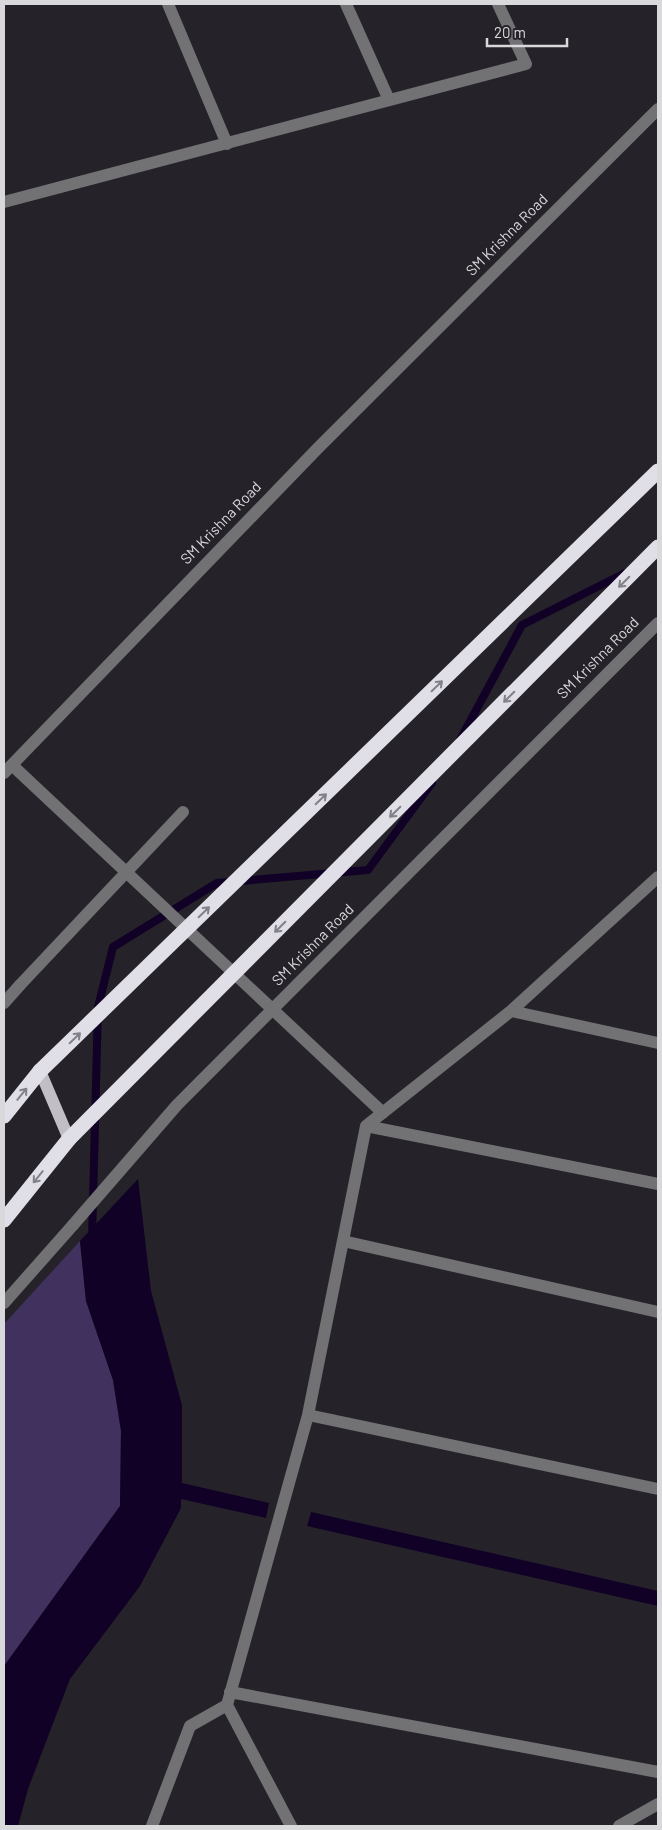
<svg xmlns="http://www.w3.org/2000/svg" width="662" height="1830" viewBox="0 0 662 1830" font-family="Barlow,sans-serif">
<style>
.green{fill:#41315f}
.water{fill:#110127}
.lines{fill:none;stroke-linecap:round;stroke-linejoin:round}
.stream{stroke:#110127;stroke-width:8}
.minor{stroke:#727174;stroke-width:12}
.major{stroke:#c1bfc5;stroke-width:12}
.highway{stroke:#e0dee6;stroke-width:15}
.minor-bridge{stroke:#727174;stroke-width:12}
.highway-bridge{stroke:#e0dee6;stroke-width:15}
.oneway{stroke:#828088}
.labels{text-anchor:middle;stroke-width:4;stroke-linejoin:round;paint-order:stroke}
.street-label{font-size:15px;fill:#d9d8db;stroke:#252329}
</style>
<rect width="100%" height="100%" fill="#252329"/>
<path class="green" d="M80 1241 86 1301 113 1380 121 1431 120 1506 4 1666V1324Z"/>
<path class="water" d="M138 1179 151 1291 182 1405V1483L269 1503 266 1518 181 1499V1508L140 1586 70 1679 28 1789 18 1826H4V1666L120 1506 121 1431 113 1380 86 1301 80 1241Z
M311 1512 658 1591V1606L307 1526Z"/>
<g class="lines">
<path class="stream" d="M460 740 522 625 625 573
M92 1239 98 1007 113 947 217 883 368 870 432 783"/>
<path class="minor" d="M168 4 227 144
M346 4 389 100
M4 202 526 64 498 4
M12 765 383 1113
M4 773 319 447 658 109
M4 1003 20 985
M511 1011 658 1043
M366 1126 658 1184
M343 1241 658 1312
M4 1303 73 1225
M308 1415 658 1489
M230 1692 658 1772
M152 1826 190 1726 227 1705
M291 1826 227 1705 308 1415 366 1126 511 1011 658 877
M619 1826 658 1804"/>
<path class="major" d="M40 1071 69 1139"/>
<path class="highway" d="M4 1116 40 1071
M4 1220 69 1139"/>
<path class="minor-bridge" d="M20 985 183 812
M73 1225 177 1105 658 623"/>
<path class="highway-bridge" d="M40 1071 658 471
M69 1139 658 547"/>
</g>
<defs><path id="oneway-shaft" d="M-6 0H5M1.5-3L5.5 0L1.5 3" fill="none" stroke-width="1.6" stroke-linecap="round" stroke-linejoin="round" transform="scale(1.25)"/></defs>
<g class="oneway">
<use href="#oneway-shaft" transform="translate(624 582) rotate(135)"/>
<use href="#oneway-shaft" transform="translate(437 686) rotate(-44)"/>
<use href="#oneway-shaft" transform="translate(509 697) rotate(135)"/>
<use href="#oneway-shaft" transform="translate(321 799) rotate(-44)"/>
<use href="#oneway-shaft" transform="translate(395 812) rotate(135)"/>
<use href="#oneway-shaft" transform="translate(204 912) rotate(-44)"/>
<use href="#oneway-shaft" transform="translate(280 927) rotate(135)"/>
<use href="#oneway-shaft" transform="translate(75 1038) rotate(-44)"/>
<use href="#oneway-shaft" transform="translate(22 1094) rotate(-51)"/>
<use href="#oneway-shaft" transform="translate(38 1177) rotate(129)"/>
</g>
<g class="labels">
<g class="street-label">
<text transform="translate(507 235) rotate(-45)" y="5">SM Krishna Road</text>
<text transform="translate(221 523) rotate(-46)" y="5">SM Krishna Road</text>
<text transform="translate(598 658) rotate(-45)" y="5">SM Krishna Road</text>
<text transform="translate(313 945) rotate(-45)" y="5">SM Krishna Road</text>
</g>
</g>
<rect width="662" height="1830" fill="none" stroke="#d9d8db" stroke-width="10"/>
<path d="M487 38v8h80v-8" fill="none" stroke="#d9d8db" stroke-width="2.5"/>
<text x="494" y="38" font-size="15" fill="#d9d8db" stroke="#252329" stroke-width="4" paint-order="stroke">20 m</text>
</svg>
